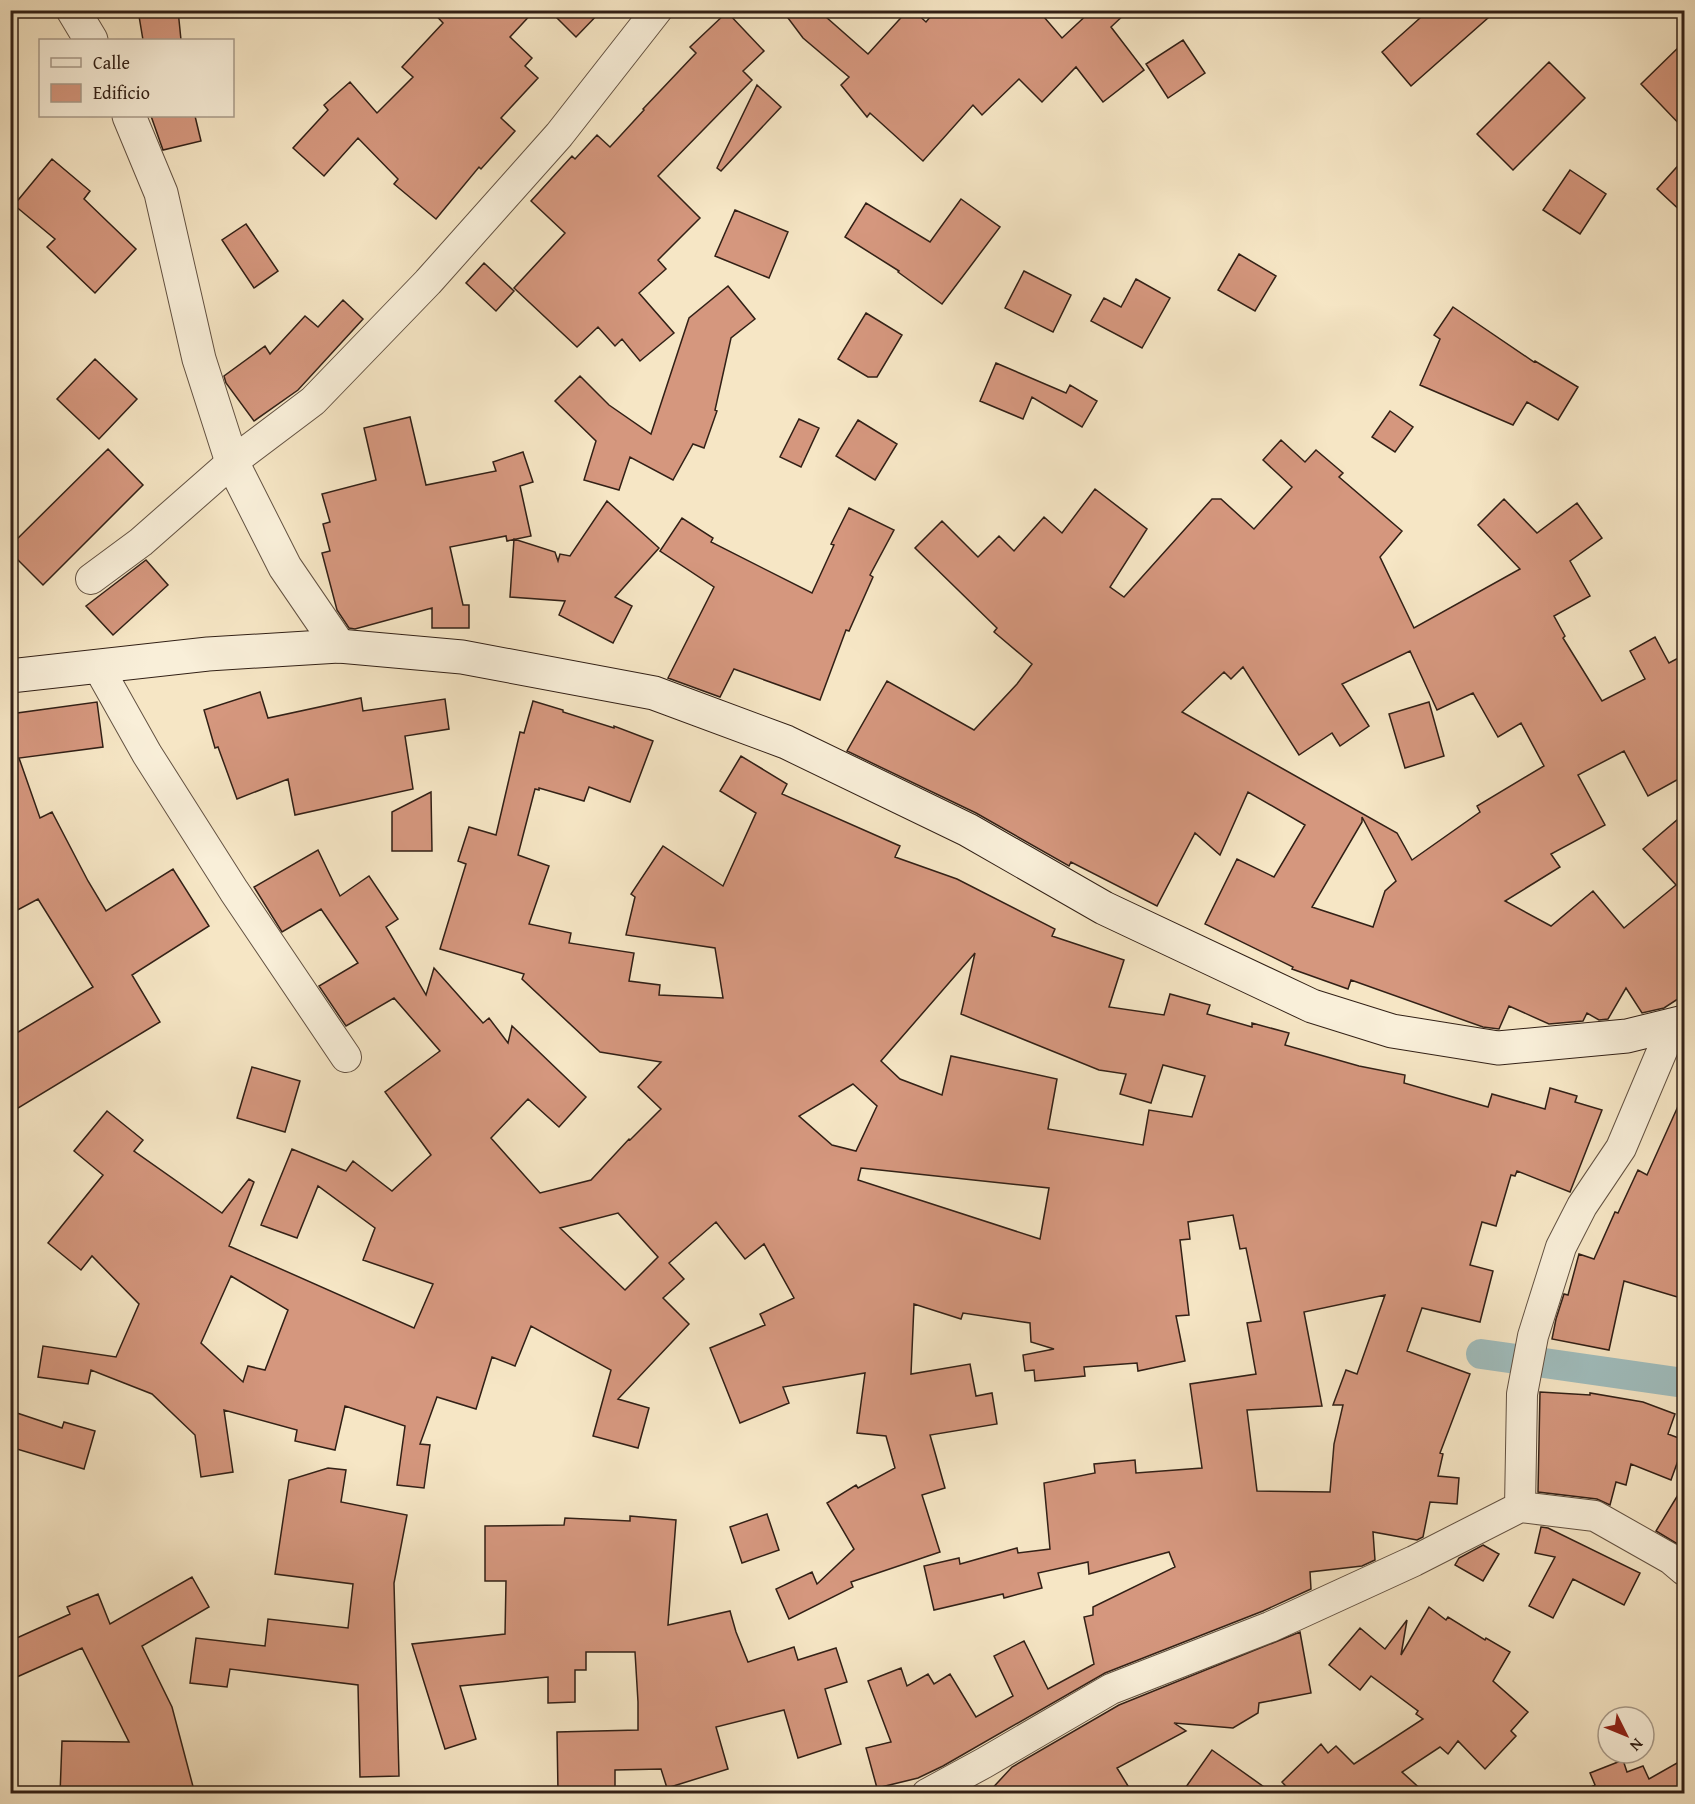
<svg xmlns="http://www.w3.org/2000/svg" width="1695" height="1804" viewBox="0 0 1695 1804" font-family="'Gentium Book Plus',serif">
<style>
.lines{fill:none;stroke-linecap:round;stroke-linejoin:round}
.canal{stroke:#a0bdbd;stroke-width:30}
.building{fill:#d5977e;stroke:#322016;stroke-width:1.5;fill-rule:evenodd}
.minor-casing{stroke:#635242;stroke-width:32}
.tertiary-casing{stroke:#635242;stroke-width:35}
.secondary-casing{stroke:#322016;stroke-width:35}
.minor{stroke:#f9efd9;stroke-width:30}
.tertiary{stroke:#f9efd9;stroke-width:33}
.secondary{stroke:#f9efd9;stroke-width:33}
</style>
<rect width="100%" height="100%" fill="#f6e6c5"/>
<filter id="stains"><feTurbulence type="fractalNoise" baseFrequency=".00333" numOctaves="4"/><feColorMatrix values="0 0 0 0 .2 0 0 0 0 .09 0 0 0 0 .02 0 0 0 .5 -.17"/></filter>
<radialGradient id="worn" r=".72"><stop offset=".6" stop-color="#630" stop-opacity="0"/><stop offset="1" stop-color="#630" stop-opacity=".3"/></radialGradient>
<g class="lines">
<path class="canal" d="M1481 1354 1684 1383"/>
</g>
<path class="building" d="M138 10H178L181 40H143Z
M431 10H535L510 37 532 58 525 66 538 78 501 118 515 131 481 169 479 167 436 219 394 184 398 179 358 138 324 176 293 148 328 110 324 105 350 82 377 113 413 77 402 67 443 23Z
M549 10H602L576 37Z
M782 10H818L868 54 908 10H913L926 22 936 10H1038L1062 38 1092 10H1129L1111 27 1144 70 1103 102 1076 67 1042 102 1019 79 982 115 973 105 923 161 870 113 867 117 841 85 849 77 803 38Z
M1429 10H1497L1411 86 1382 52Z
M727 12 764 51 743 71 752 80 658 176 700 218 658 260 666 269 639 293 674 333 640 361 622 339 615 346 598 327 577 347 514 288 565 233 531 201 572 156 575 159 597 135 610 147 644 110 643 109 696 53 690 47Z
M1183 40 1205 73 1168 98 1146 64Z
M1684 42V129L1641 84Z
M1549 62 1585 98 1513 170 1477 134Z
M757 85 781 107 721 171 717 168Z
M151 116H195L201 141 163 150Z
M52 159 90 191 84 199 136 249 95 293 47 247 55 239 14 205Z
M1684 159V214L1657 189Z
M1570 170 1606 194 1580 234 1543 210Z
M961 199 1000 227 942 304 898 272 899 271 845 237 866 203 930 242Z
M735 210 788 232 769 278 715 256Z
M246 224 278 271 254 288 222 240Z
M1239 254 1276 276 1255 311 1218 290Z
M484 263 514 291 496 311 466 283Z
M1024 271 1071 295 1053 332 1005 308Z
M1136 279 1170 298 1142 348 1091 321 1104 298 1121 307Z
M728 286 755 319 731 338 715 410 717 411 704 448 693 444 673 480 630 457 619 490 584 480 596 441 555 401 580 376 609 405 651 434 689 318Z
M343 300 363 319 298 390 254 421 226 383 224 376 265 346 270 354 305 316 318 327Z
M1453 307 1534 362 1535 361 1578 387 1558 420 1527 402 1513 425 1420 385 1440 339 1434 335Z
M866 313 902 335 877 377H868L838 359Z
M95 359 137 399 99 439 57 399Z
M996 363 1066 393 1070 385 1097 401 1082 427 1032 397 1023 419 980 401Z
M1390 411 1413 427 1395 452 1372 437Z
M410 417 426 485 496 471 493 462 523 452 533 482 520 486 531 536 507 541 506 536 450 547 463 605H469V628H432V608L355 629 349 628 337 610 322 553 330 551 323 524 330 522 322 494 376 480 364 428Z
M799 419 819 428 801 467 780 457Z
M858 420 897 444 875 480 836 456Z
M1281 440 1305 462 1316 450 1343 473 1339 477 1402 531 1380 557 1414 628 1520 569 1478 525 1504 499 1537 533 1577 503 1602 538 1570 561 1590 596 1554 616 1565 636 1563 638 1602 701 1645 679 1630 651 1655 637 1669 663 1684 655V776L1648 796 1624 751 1578 775 1605 825 1551 854 1560 867 1505 901 1551 926 1593 891 1624 928 1676 885 1643 849 1684 814V995L1664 1008 1642 1013 1626 988 1608 1019 1599 1020 1587 1013 1583 1021 1549 1024 1509 1006 1499 1029 1483 1027 1351 980 1348 989 1292 969 1293 967 1205 924 1237 859 1274 877 1305 825 1248 792 1220 855 1195 833 1157 906 1071 862 1069 866 976 813 847 751 887 681 974 730 1017 684 1032 664 994 632 997 628 915 548 942 521 978 557 999 536 1014 551 1044 517 1062 533 1095 489 1147 529 1110 587 1124 597 1212 499H1221L1254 529 1292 487 1263 460ZM1410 651 1437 710 1473 693 1498 737 1521 723 1544 766 1477 806 1480 812 1412 860 1397 833 1182 712 1224 672 1231 679 1243 667 1299 755 1332 733 1340 746 1369 726 1342 684ZM1362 817 1396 881 1385 891 1373 927 1312 907 1362 822Z
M108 449 143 485 43 585 10 552V546Z
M607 501 659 548 615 597 632 606 613 643 559 615 565 601 510 597 514 539 555 552 558 561 560 554 570 556Z
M849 508 894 530 870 575 873 577 849 631 846 630 820 700 734 669 720 697 668 678 714 587 660 551 682 518 713 538 711 542 812 593 834 545 831 544Z
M146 560 168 585 113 635 86 606Z
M260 692 268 718 361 698 363 711 445 699 449 729 405 736 413 789 295 815 288 779 237 799 218 747 215 748 204 710Z
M533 701 563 710V712L614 728V726L653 741 630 802 589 787 584 801 539 788V790L535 789 518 855 549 866 529 924 571 933 569 943 634 953 629 981 660 985 659 995 723 998 715 948 626 935 635 897 631 894 663 846 723 886 756 813 720 791 741 756 787 784 782 794 900 846 895 857 957 879 1055 929 1052 936 1124 960 1109 1007 1164 1015 1170 994 1210 1005 1207 1014 1252 1027V1023L1289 1033 1285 1045 1359 1066 1405 1075 1404 1083 1488 1107 1492 1094 1545 1109 1550 1088 1577 1096 1575 1102 1602 1110 1570 1192 1517 1171 1515 1176 1511 1175 1496 1226 1482 1222 1470 1265 1493 1271 1480 1322 1422 1308 1407 1351 1470 1374 1440 1453 1443 1454 1438 1476 1459 1478 1457 1504 1430 1502 1423 1537 1417 1540 1373 1532 1375 1560 1362 1566 1310 1572 1311 1589 1263 1611 1105 1673 943 1766 918 1778 877 1788 866 1748 891 1742 868 1681 901 1668 907 1686 928 1674 934 1684 950 1674 976 1717 1013 1696 994 1656 1024 1641 1048 1689 1094 1664 1084 1617 1093 1615V1607L1175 1567 1169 1552 1089 1574 1088 1562 1038 1573 1042 1588 1004 1598 1003 1594 934 1610 924 1566 959 1558 960 1564 1017 1548 1018 1553 1050 1549 1044 1483 1095 1473 1094 1464 1135 1460 1136 1473 1202 1468 1190 1384 1256 1374 1247 1323 1261 1321 1246 1248 1240 1249 1233 1215 1188 1222 1190 1239 1180 1240 1189 1315 1176 1316 1185 1361 1138 1371 1137 1363 1084 1367 1085 1376 1035 1381 1034 1370 1025 1371 1023 1355 1054 1349 1031 1342 1030 1323 963 1313 961 1319 914 1304 911 1374 970 1364 976 1396 992 1393 997 1424 930 1435 945 1488 922 1495 940 1552 851 1582 853 1587 789 1619 776 1589 812 1572 817 1584 854 1549 827 1503 856 1485 858 1488 895 1468 886 1436 857 1433 865 1373 783 1387 789 1403 740 1423 710 1348 765 1325 760 1314 794 1298 764 1244 745 1259 716 1222 669 1263 684 1279 663 1298 689 1324 618 1399 649 1408 638 1448 593 1436 611 1370 531 1326 515 1366 492 1357 476 1409 437 1397 420 1444 430 1445 424 1488 397 1485 405 1426 345 1406 335 1450 295 1441 297 1430 224 1410 233 1472 201 1477 195 1435 152 1394 91 1370 88 1384 38 1377 43 1346 116 1357 139 1304 92 1256 81 1270 48 1243 103 1175 74 1151 107 1111 143 1140 134 1151 222 1213 249 1179 254 1182 229 1246 414 1328 433 1284 363 1260 375 1228 318 1186 297 1238 261 1225 292 1149 346 1171 353 1161 392 1191 431 1155 385 1092 440 1051 394 998 346 1026 319 986 358 963 321 909 282 932 254 887 318 850 340 896 369 876 398 919 386 927 426 995 434 968 483 1023 489 1018 508 1043 512 1026 586 1097 559 1127 528 1099 491 1138 540 1193 591 1180 629 1139 630 1140 661 1109 638 1087 661 1062 600 1052 522 979 524 974 440 949 466 864 458 861 469 827 496 835 520 732 524 733ZM975 953 961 1014 1099 1070 1126 1074 1120 1094 1151 1103 1163 1065 1205 1076 1192 1117 1149 1110 1143 1145 1048 1129 1057 1079 951 1056 942 1095 900 1079 881 1061ZM853 1084 877 1106 856 1151 832 1145 799 1116ZM861 1168 1049 1188 1040 1239 858 1180ZM618 1213 658 1257 625 1290 560 1228ZM231 1276 288 1310 265 1370 248 1366 243 1382 201 1343ZM1385 1295 1357 1374 1346 1370 1333 1405H1343L1334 1444 1330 1492 1257 1491 1247 1410 1322 1406 1304 1312Z
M97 702 103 747 19 758 40 818 52 812 88 881 106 911 173 869 209 926 132 975 160 1022 10 1113V1037L93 987 38 899 10 914V714Z
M1429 702 1444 756 1405 768 1389 714Z
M431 792 432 851H392V812Z
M252 1067 300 1081 285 1132 237 1118Z
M1684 1093V1299L1624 1281 1609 1350 1552 1339 1556 1319 1564 1294 1568 1295 1579 1254 1594 1259 1615 1212 1618 1213 1638 1170 1647 1175Z
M1540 1392 1590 1395V1393L1643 1402 1675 1414 1668 1434 1684 1440V1444L1671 1480 1631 1464 1626 1485 1616 1482 1610 1505 1597 1499 1538 1492Z
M17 1413 62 1428 64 1422 95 1431 84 1469 10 1447V1432Z
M328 1468 346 1470 341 1502 407 1515 394 1583 399 1776 360 1777 358 1685 230 1669 227 1687 190 1683 196 1638 265 1646 268 1619 348 1628 353 1584 275 1574 289 1480Z
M1684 1485V1548L1656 1531Z
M767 1514 779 1550 742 1563 730 1527Z
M630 1516 676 1520 668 1625 730 1611 736 1632 748 1662 794 1647 798 1660 836 1648 847 1682 825 1689 841 1744 798 1758 784 1710 716 1727 728 1769 667 1788 661 1769 615 1770V1790L558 1792 557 1732 638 1730V1702L635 1652H586V1670H575V1702L548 1703V1677L460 1686 476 1739 445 1749 412 1644 505 1634 506 1581H485V1526L564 1525 565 1518 630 1521Z
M1541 1527 1548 1528 1640 1573 1624 1605 1573 1579 1553 1618 1529 1606 1555 1557 1535 1553Z
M1483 1545 1499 1554 1483 1581 1455 1565 1459 1558Z
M192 1577 209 1607 142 1646 172 1707 195 1794H60L62 1741 129 1742 82 1648 10 1680V1641L70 1614 67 1607 98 1594 110 1624Z
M1429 1607 1446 1620 1448 1617 1485 1640 1486 1638 1510 1652 1493 1681 1528 1712 1511 1731 1516 1736 1485 1769 1458 1741 1448 1754 1440 1747 1402 1772 1426 1794H1293L1282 1782 1321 1744 1328 1753 1336 1746 1354 1764 1423 1719 1416 1714 1418 1711 1371 1676 1360 1690 1329 1665 1360 1628 1385 1649 1407 1620 1401 1655Z
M1300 1632 1311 1693 1259 1703 1258 1713 1233 1728 1174 1723 1186 1731 1117 1768 1133 1794H987L1012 1767 1119 1705Z
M1212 1750 1274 1794H1181Z
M1684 1759V1794H1577L1595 1785 1590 1773 1623 1760 1627 1772 1643 1766 1649 1779Z"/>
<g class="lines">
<g class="minor-casing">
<path id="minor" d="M91 579 141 542 232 462 313 401 428 282 559 135 657 10
M97 665 147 754 234 891 346 1057
M1673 1025 1621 1148 1582 1206 1561 1247 1533 1336 1522 1394 1520 1507 1595 1516 1671 1559 1684 1570
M927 1794 984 1763 1111 1689 1270 1627 1414 1561 1520 1507"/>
</g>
<g class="tertiary-casing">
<path id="tertiary" d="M73 10 91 40
M129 116 161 193 199 359 232 462 285 567 339 646"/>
</g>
<g class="secondary-casing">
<path id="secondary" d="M10 676 208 654 339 646 462 657 654 693 786 742 968 830 1104 908 1312 1006 1392 1031 1498 1048 1627 1036 1684 1022"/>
</g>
<use href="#minor" class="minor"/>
<use href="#tertiary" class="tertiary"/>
<use href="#secondary" class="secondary"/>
</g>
<rect width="1695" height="1804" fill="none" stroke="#f6e6c5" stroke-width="36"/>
<rect x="12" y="12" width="1671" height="1780" fill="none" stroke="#322016" stroke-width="3"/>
<rect x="18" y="18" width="1659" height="1768" fill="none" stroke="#322016" stroke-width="1.5"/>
<rect x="39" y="39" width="195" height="78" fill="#f9efd9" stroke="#a99c8b" stroke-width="1.5"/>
<rect x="51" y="58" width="30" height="9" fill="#f9efd9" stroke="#a99c8b" stroke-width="1.5"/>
<text x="93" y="69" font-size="18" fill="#322016">Calle</text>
<rect x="51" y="84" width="30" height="18" fill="#d5977e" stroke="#a99c8b" stroke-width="1.5"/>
<text x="93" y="99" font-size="18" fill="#322016">Edificio</text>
<g transform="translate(1626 1735) rotate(133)"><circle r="28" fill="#f9efd9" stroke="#a99c8b" stroke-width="1.5"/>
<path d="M0-4.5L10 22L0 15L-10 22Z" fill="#8f2418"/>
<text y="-9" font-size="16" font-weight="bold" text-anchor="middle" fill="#322016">N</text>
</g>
<rect width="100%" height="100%" filter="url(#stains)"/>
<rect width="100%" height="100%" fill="url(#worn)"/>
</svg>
